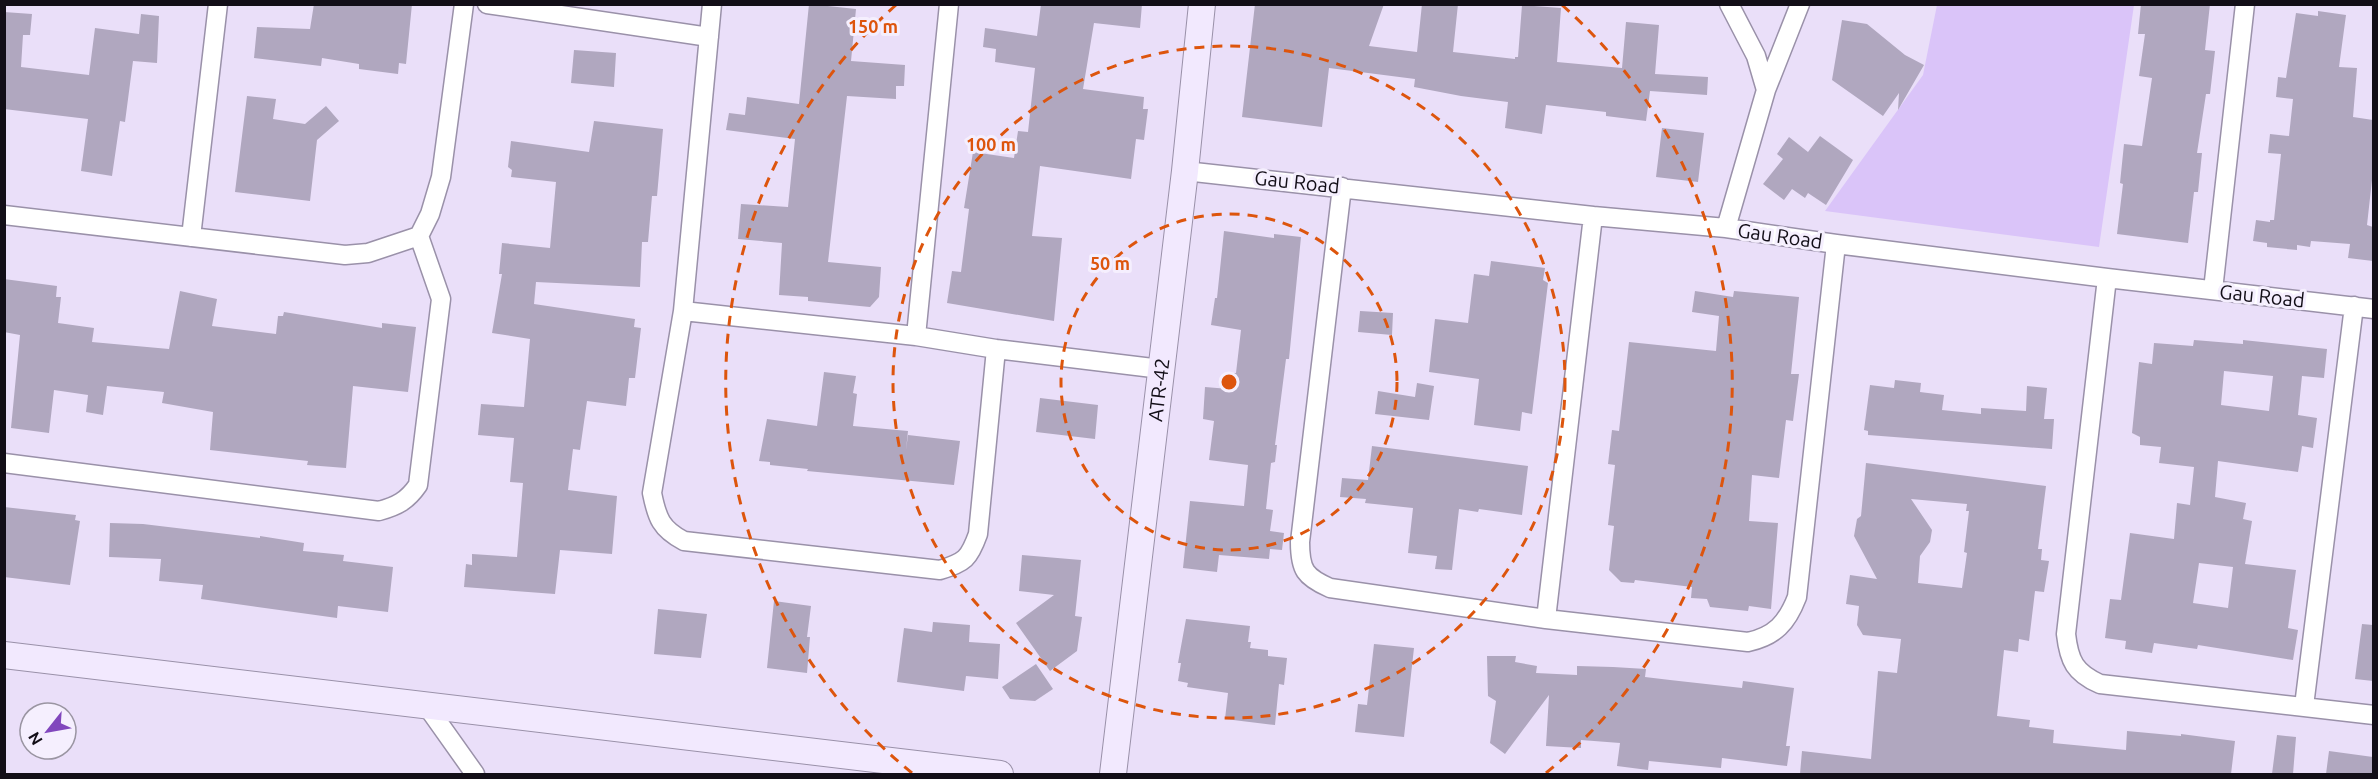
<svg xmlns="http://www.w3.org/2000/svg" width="2378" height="779" viewBox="0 0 2378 779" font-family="Ubuntu,sans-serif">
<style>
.green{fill:#dac4f9}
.building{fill:#b0a7bf;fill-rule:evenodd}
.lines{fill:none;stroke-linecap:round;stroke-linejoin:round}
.street-casing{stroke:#9a91a9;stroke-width:21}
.secondary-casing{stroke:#9a91a9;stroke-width:28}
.street{stroke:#fff;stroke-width:18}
.secondary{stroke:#f2e9fe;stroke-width:26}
.ring{fill:none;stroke:#dd550d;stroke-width:3;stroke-dasharray:10 8}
.labels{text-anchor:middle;stroke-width:6;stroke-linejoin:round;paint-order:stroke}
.street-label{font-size:20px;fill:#120e17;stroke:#f5effe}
.centre{fill:#dd550d;stroke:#f5effe;stroke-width:3}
.ring-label{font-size:18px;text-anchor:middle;font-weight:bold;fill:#dd550d;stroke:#f5effe;stroke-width:6;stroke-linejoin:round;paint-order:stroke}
</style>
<rect width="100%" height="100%" fill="#eadff9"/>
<path class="green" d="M1937 5H2134L2099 247 1825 211 1923 75Z"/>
<path class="building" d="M314 4H412L406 64 399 63 398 74 359 69V64L322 58 321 66 254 58 257 27 310 29Z
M809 4 856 9 851 61 905 65 904 86H896V99L847 96 828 262 881 267 879 297 870 307 808 301V297L779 295 782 243 738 239 741 204 788 207 795 139 726 130 729 113 745 115 747 97 799 104Z
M1041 4H1142L1140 28 1094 23 1083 89 1144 97 1143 109H1148L1144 140 1136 139 1131 179 1040 166 1032 236 1062 238 1054 321 947 303 952 271 961 272 969 209 964 208 973 152 1014 158 1018 131 1028 132 1035 68 995 62 996 49 983 47 985 28 1037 36Z
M1255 4H1384L1369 46 1417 52 1422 4H1458L1453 52 1515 59V57H1518L1522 5 1561 8 1557 62 1622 68 1626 22 1659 25 1655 74 1708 77 1707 95 1650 91 1646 121 1606 116V112L1546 105 1542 134 1505 128 1508 102 1461 96 1414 87 1415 79 1329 68 1322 127 1242 117Z
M2141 4H2210L2205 50 2215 51 2210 94H2206L2197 153H2202L2198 192H2194L2188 243 2117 234 2123 184 2120 183 2124 144 2142 146 2152 78 2139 76 2145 34H2138Z
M2318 11 2346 15 2339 67 2357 68 2353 117 2373 120V171L2367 225 2373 227V261L2348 258 2350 244 2311 241 2310 247 2297 245V250L2267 247V243L2253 241 2256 220 2270 222V220H2274L2281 154 2268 153 2270 134 2289 136 2293 99 2276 97 2278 77 2286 78 2296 13 2318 16Z
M4 12 32 14 30 35H23L21 67 89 75 95 28 139 34 141 14 159 16 157 63 133 61 125 122 120 121 112 176 81 171 88 119 4 109Z
M1842 20 1867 24 1905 55 1924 65 1898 110 1899 93 1883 116 1832 80Z
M574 50 616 53 614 87 571 83Z
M247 96 276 99 273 119 305 124 326 106 339 121 317 140 310 201 235 192Z
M594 121 663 129 657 196H652L648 242H642L640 287 536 282 534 304 635 319 634 327 641 328 635 378H629L626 406 587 401 580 450 573 449 568 490 617 496 612 554 560 550 555 594 464 587 466 564 472 565V554L517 557 523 483 510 482 514 438 478 435 481 404 524 407 530 339 492 333 502 274H499L502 243 550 248 556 182 511 177 512 170 508 167 511 141 589 152Z
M1662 128 1704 133 1698 182 1656 177Z
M1820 136 1853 160 1826 205 1808 193 1805 198 1792 189 1784 200 1763 184 1783 159 1777 154 1789 137 1808 152Z
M1224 231 1274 238V234L1301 237 1289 359H1286L1275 445H1277L1275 462 1271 463 1266 509 1273 510 1270 531 1284 533 1282 550 1270 549 1269 559 1219 555 1217 572 1183 568 1190 501 1244 506 1248 465 1209 460 1214 421 1203 419 1205 387 1229 389 1231 373H1236L1241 330 1211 325 1215 298H1217Z
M1491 261 1545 268 1543 280 1548 283 1532 414 1522 412 1520 431 1474 425 1479 379 1429 372 1435 319 1468 323 1474 274 1489 276Z
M4 279 57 286 56 297H61L58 323 94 328 92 342 169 349 180 291 217 299 212 326 276 334 278 316H283L284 312 382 328V323L416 327 408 392 353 386 346 468 307 465 308 461 210 450 213 412 162 403 164 392 107 386 103 415 86 412 88 395 54 390 49 433 11 428 20 335 4 332Z
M1695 291 1733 297 1734 291 1799 297 1791 374H1799L1793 421 1786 420 1779 478 1752 475 1749 521 1778 523 1771 609 1749 606 1748 611 1710 607 1707 599 1691 598 1692 587 1635 580 1634 583 1621 582 1609 570 1614 526 1608 525 1615 465 1608 464 1612 430 1619 431 1629 342 1716 351 1719 316 1692 312Z
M1360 311 1393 313 1392 335 1358 332Z
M2194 340 2243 344V340L2327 349 2324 378 2302 376 2298 415 2317 418 2313 448 2302 446 2298 472 2218 461 2215 497 2246 503 2243 519 2252 521 2245 564 2296 570 2288 628 2298 630 2293 660 2198 645 2197 649 2154 643 2152 653 2125 649 2126 641 2105 638 2110 599 2121 600 2130 533 2174 539 2177 503 2190 505 2194 467 2159 463 2161 447 2140 445V437L2132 433 2139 362 2152 364 2154 343 2193 346ZM2224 371 2273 376 2269 411 2221 405ZM2199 563 2233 567 2228 608 2193 603Z
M824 372 856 376 853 393 857 394 853 426 908 431 906 450 908 435 960 441 954 485 807 471 808 469 770 465V462L759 461 767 419 817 426Z
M1895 380 1921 383 1920 392 1944 395 1942 410 1981 414V408L2026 411 2027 386 2047 388 2044 419H2054L2052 449 1868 435V431L1864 430 1870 385 1894 388Z
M1417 383 1434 386 1429 420 1375 414 1378 391 1415 397Z
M1040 398 1098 405 1095 439 1036 432Z
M1372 446 1528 466 1522 515 1479 509 1478 512 1459 509 1452 570 1435 569 1437 556 1408 553 1413 508 1365 503 1366 499 1340 497 1342 478 1368 480Z
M1866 463 2046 486 2038 549H2042L2041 560 2049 561 2044 592 2035 591 2029 641 2019 639 2018 652 2004 650 1997 716 2030 720 2029 727 2054 730 2053 743 2126 750 2127 731 2181 736V734L2235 741 2231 774H1800L1802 751 1871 759 1878 671 1897 673 1901 639 1863 635 1857 625 1859 606 1846 604 1850 575 1877 579 1854 536 1857 519 1861 516ZM1911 499 1967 504 1966 511H1969L1964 552 1967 553 1962 588 1918 583 1920 556 1930 542 1932 530Z
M4 507 76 515 75 520 80 521 70 585 4 577Z
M110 523 143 524 260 538V536L304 543 303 551 344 555 343 561 393 567 388 612 338 606 337 618 201 599 203 585 159 581 161 559 109 557Z
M1022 555 1081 560 1075 616 1082 617 1077 651 1050 671 1016 623 1054 595 1019 591Z
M774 601 811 606 807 637H810L807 673 767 668Z
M658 609 707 614 701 658 654 654Z
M1186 619 1250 626 1248 642H1251L1250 648 1268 650V656L1287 658 1284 685 1279 684 1275 725 1225 719 1228 693 1187 687 1188 683 1178 681 1181 663H1178Z
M933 622 970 625 969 642 1000 644 998 679 966 676 964 691 897 682 904 628 932 632Z
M2362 624 2373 625V681L2355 679Z
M1374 644 1414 648 1404 737 1355 732 1358 704 1367 705Z
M1487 656H1516L1515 662 1537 666 1536 673 1577 675V666L1613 667 1646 669 1645 677 1670 680 1742 688 1743 681 1794 688 1786 746H1790L1787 766 1722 758 1721 768 1649 761 1648 770 1617 766 1620 743 1581 740V748L1546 746 1549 695 1505 754 1490 743 1496 701 1488 696Z
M1036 664 1053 689 1035 701 1010 699 1002 687Z
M2277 735 2296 737 2293 774H2272Z
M2329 751 2373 757V774H2326Z"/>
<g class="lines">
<g class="street-casing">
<path id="street" d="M487 4 709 37
M712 4 683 311 652 493C657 518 661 529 684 541L940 570C965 562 969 559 978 534L996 349
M1729 4 1756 56 1766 90
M1185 171 1593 216 1726 228 1836 244 2107 278 2374 309
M1342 187 1300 542C1300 570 1305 577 1330 588L1546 619 1748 642C1775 636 1787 623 1797 597L1836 244
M4 215 345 255 368 253 419 236 430 214 441 177 464 4
M1726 228 1766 90 1800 4
M191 237 218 4
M2107 278 2066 634C2069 661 2075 673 2100 684L2374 715
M2213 290 2245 4
M683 311 916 336 996 349 1161 369
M916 336 949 4
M4 463 379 511C397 506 407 501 418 485L441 299 419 236
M1546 619 1593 216
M426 705 475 774
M2304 706 2354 306"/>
</g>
<g class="secondary-casing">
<g id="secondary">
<path d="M4 655 1000 774"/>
<path id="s1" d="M1113 774 1185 171 1202 4"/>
</g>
</g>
<use href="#street" class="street"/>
<use href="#secondary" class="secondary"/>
</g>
<g class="ring">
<circle cx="1229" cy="382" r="168"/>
<circle cx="1229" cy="382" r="336"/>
<path d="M912 773A503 503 0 0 1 896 5M1562 5A503 503 0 0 1 1546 773"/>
</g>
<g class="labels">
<g class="street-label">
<text transform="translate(1297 182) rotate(6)" y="7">Gau Road</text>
<text transform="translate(1780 236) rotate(8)" y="7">Gau Road</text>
<text transform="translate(2262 296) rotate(6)" y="7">Gau Road</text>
<text dy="7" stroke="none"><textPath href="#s1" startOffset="387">ATR-42</textPath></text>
</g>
</g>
<circle cx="1229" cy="382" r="9" class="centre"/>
<g class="ring-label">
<text x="873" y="33">150 m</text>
<text x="991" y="151">100 m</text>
<text x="1110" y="270">50 m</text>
</g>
<rect width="2378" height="779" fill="none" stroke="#120e17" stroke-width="12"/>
<g transform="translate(48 731) rotate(239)"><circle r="28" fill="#f5effe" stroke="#9a95a2" stroke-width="1.5"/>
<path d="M0-4.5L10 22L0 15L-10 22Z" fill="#8147bd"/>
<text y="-9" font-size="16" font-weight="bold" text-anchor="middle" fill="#120e17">N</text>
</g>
</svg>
